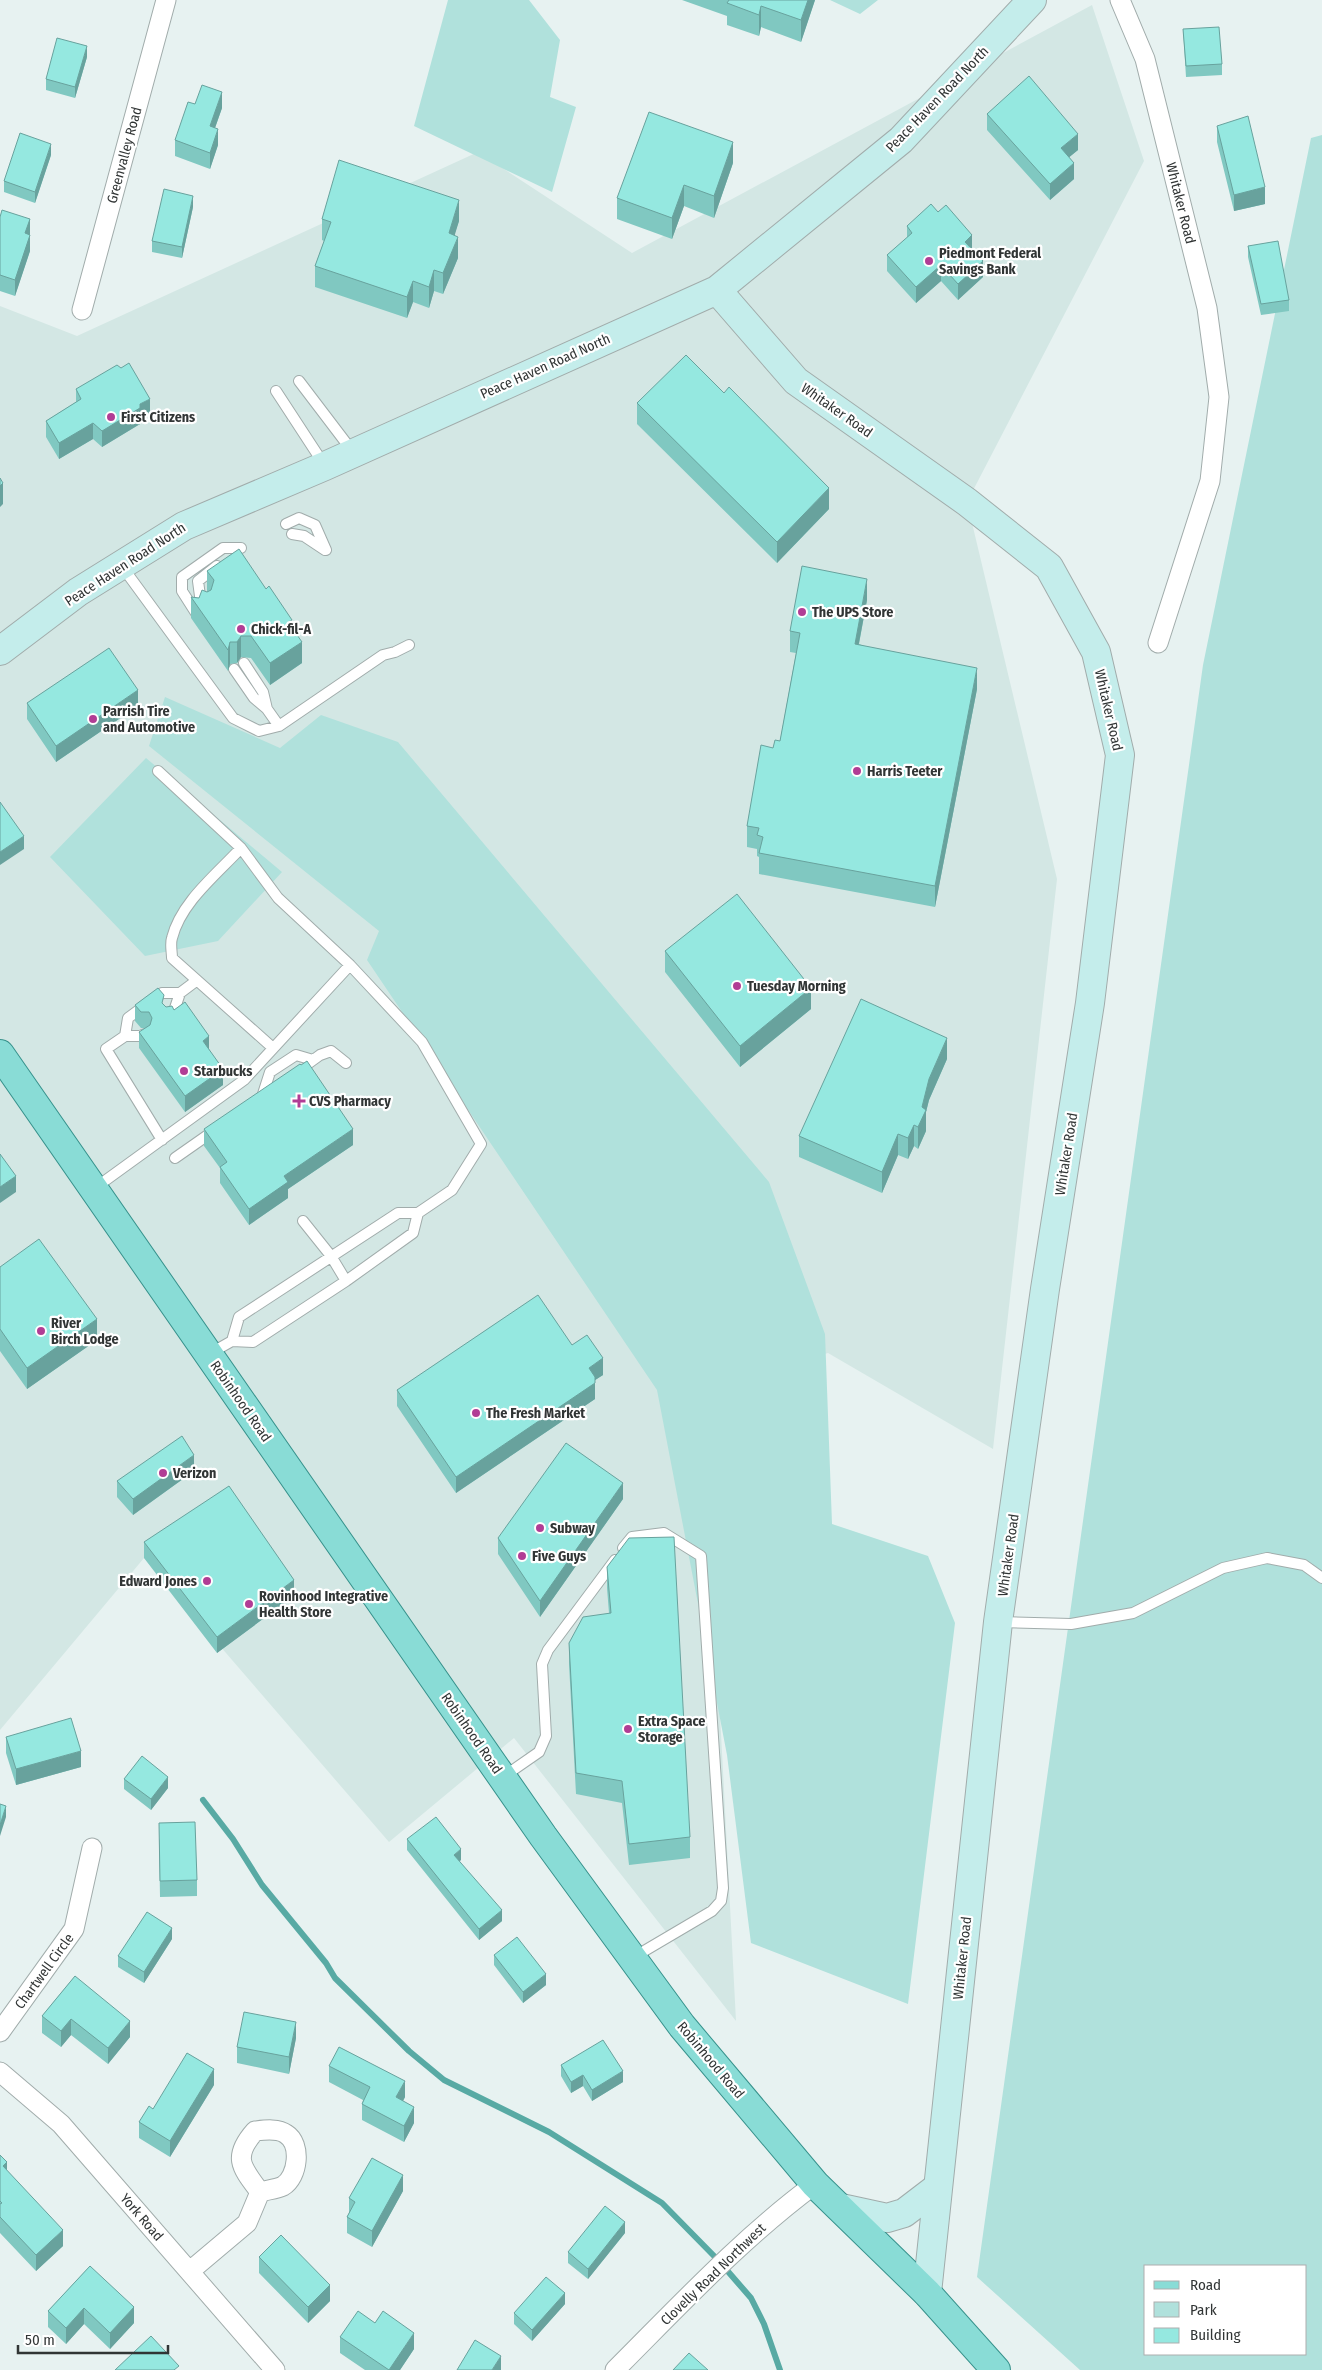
<svg xmlns="http://www.w3.org/2000/svg" width="1322" height="2370" viewBox="0 0 1322 2370" font-family="'Fira Sans Condensed',sans-serif">
<style>
.built{fill:#d3e7e4}
.green{fill:#b0e1dc;fill-rule:evenodd}
.lines{fill:none;stroke-linecap:round;stroke-linejoin:round}
.stream{stroke:#58aaa4;stroke-width:6}
.lane-casing{stroke:#a1acab;stroke-width:12}
.street-casing{stroke:#a1acab;stroke-width:21}
.secondary-casing{stroke:#a1acab;stroke-width:30}
.primary-casing{stroke:#37928c;stroke-width:30}
.lane{stroke:#fff;stroke-width:10}
.street{stroke:#fff;stroke-width:19}
.secondary{stroke:#c4edeb;stroke-width:28}
.primary{stroke:#89dcd6;stroke-width:28}
.wall{fill:#80c8c1}
.shaded-wall{fill:#68a29d}
.building{fill:#95e8e0;stroke:#68a29d}
.poi-dot{fill:#b13d95;stroke:#fff;stroke-width:2}
.labels{text-anchor:middle;stroke-width:4.5;stroke-linejoin:round;paint-order:stroke}
.street-label{font-size:14px;fill:#313535;stroke:#fff}
.poi-label{font-size:14px;font-weight:bold;fill:#313535;stroke:#fff;text-anchor:start}
</style>
<rect width="100%" height="100%" fill="#e7f2f1"/>
<path class="built" d="M1092 5 1144 161 967 502 1057 879 993 1449 828 1353 745 1378 703 1387 736 2021 514 1738 389 1842 144 1558 0 1730V306L77 336 478 152 632 253Z"/>
<path class="green" d="M448 0H529L560 40 550 97 576 107 552 192 414 126Z
M830 0H878L860 14Z
M1322 135V2370H1080L977 2277 1203 665 1311 138ZM1146 2266H1306V2354H1146Z
M165 697 280 748 321 715 398 742 769 1182 825 1334 832 1524 928 1556 955 1623 908 2004 751 1943 727 1755 657 1390 367 960 379 931 149 746Z
M146 758 282 872 218 941 145 956 50 857Z"/>
<g class="lines">
<path class="stream" d="M203 1800 233 1839 262 1885 326 1963 335 1978 409 2051 444 2080 549 2132 662 2203 718 2260 751 2298 764 2324 780 2370"/>
<g class="lane-casing">
<path id="lane" d="M299 381 353 452
M276 391 325 466
M286 524 299 518 315 525 326 550
M292 534 304 536 325 550
M121 565 233 718 259 731 279 726 383 655 395 652 409 645
M207 605 200 596 198 581 217 566
M196 613 182 591V577L223 548H241
M244 663 263 692 267 709
M234 669 254 698 267 709 279 726
M241 848C217 874 181 902 172 938 170 944 172 952 172 958L273 1048
M168 1017 174 1011 180 993
M125 1036H140L145 1034
M309 1063 320 1055 331 1051 346 1063
M262 1097 270 1072 296 1055 313 1060
M162 1140 106 1049 125 1036 128 1018 162 993H180L196 981
M175 1158 215 1130
M95 1188 244 1080 350 965 278 898 241 848 158 771
M303 1221 331 1256 346 1281
M232 1341 239 1317 398 1213H418L452 1190 481 1144 422 1042 350 965
M209 1354 232 1341 253 1342 346 1281 413 1233 418 1213
M623 1548 632 1537 664 1533 701 1556 723 1888 721 1901 712 1911 634 1957
M999 1622 1071 1624 1133 1613 1223 1568 1267 1558 1304 1565 1322 1578
M503 1777 539 1752 546 1736 542 1664 548 1650 615 1560"/>
</g>
<g class="street-casing">
<path id="street" d="M1120 0 1145 59 1207 308 1219 397 1210 481 1158 643
M82 310 166 0
M0 2032 74 1929 92 1848
M0 2072 61 2124 275 2370
M190 2271 247 2223 260 2192C267 2190 277 2189 283 2186 298 2177 302 2144 286 2134 278 2128 264 2130 255 2131 232 2157 241 2167 260 2192
M615 2370C680 2305 742 2238 815 2184"/>
</g>
<g class="secondary-casing">
<path id="secondary" d="M717 290 796 381 967 502 1049 567 1096 652 1120 755 1090 1003 1045 1289 998 1622 927 2293
M0 651 78 592 184 526 325 466 717 290 901 140 1032 0
M841 2208 887 2218 904 2213 938 2187"/>
</g>
<g class="primary-casing">
<path id="primary" d="M0 1054 543 1836 682 2026 815 2184 927 2293 996 2370"/>
</g>
<use href="#lane" class="lane"/>
<use href="#street" class="street"/>
<use href="#secondary" class="secondary"/>
<use href="#primary" class="primary"/>
</g>
<path class="wall" d="M682 0H815L801 42 761 27 759 36 727 25V16Z
M1183 29 1222 64V75L1186 77Z
M87 57 75 98 46 90V79Z
M195 104 222 108 215 128 218 145 210 169 175 156V140Z
M987 114 1078 150 1069 157 1074 179 1050 200 987 130Z
M1217 126 1265 204 1234 211 1217 142Z
M51 155 35 203 4 192V181Z
M733 163 714 218 684 206 672 239 617 219V198Z
M193 207 182 258 152 252V241Z
M0 217 30 219V251L15 296 0 291Z
M322 219 459 221 454 235 458 258 443 294 434 291 429 308 413 302 407 318 315 287V266L324 241 322 240Z
M907 226 972 249 983 277 958 300 941 281 916 303 887 271V255L907 238Z
M1248 246 1289 300V311L1261 315 1248 257Z
M76 389 150 415 140 420V424L102 447 93 439 59 459 46 437V421L76 402Z
M637 403 829 509 777 563 637 424Z
M207 571 292 627 302 663 270 685 251 658 241 657 237 663 230 664 228 671 191 618V597L199 598 207 592Z
M867 600 859 644 977 689 935 907 759 874V857L757 856V849L747 847V826L773 748 780 741 796 653 790 652V631Z
M27 703 138 706 56 762 27 719Z
M665 951 811 1009 740 1067 665 972Z
M135 1005H164L209 1049 223 1085 185 1112 139 1048V1032L145 1028H141L135 1021Z
M947 1059 929 1100 926 1112V1131L918 1149 914 1146 908 1159 898 1155 882 1193 799 1157V1136Z
M204 1129 353 1145 288 1189V1198L249 1225 220 1183V1168L204 1146Z
M0 1267 97 1340 27 1389 0 1351Z
M572 1345 603 1375 595 1380V1399L456 1493 397 1406V1390Z
M194 1471 133 1515 117 1497V1481Z
M623 1499 540 1617 498 1554V1538Z
M144 1542 294 1596 217 1653 144 1558Z
M607 1567 690 1837V1858L629 1865 622 1803 576 1794 569 1664V1643L609 1613 607 1588Z
M6 1737 81 1767 16 1785 6 1753Z
M124 1779 168 1788 151 1810 124 1789Z
M159 1839 197 1880V1896L160 1897Z
M407 1839 461 1860 459 1861 502 1921 479 1940 407 1850Z
M172 1939 144 1983 118 1967V1956Z
M494 1955 546 1985 523 2003 494 1965Z
M75 1976 130 2037 108 2064 71 2035 61 2047 42 2033V2016Z
M296 2038 289 2074 237 2063V2047Z
M561 2065 623 2082 592 2101 583 2086 571 2093 561 2076Z
M329 2066 405 2097 403 2101 414 2123 404 2142 362 2120V2104L363 2100 329 2082Z
M214 2085 170 2157 139 2138V2122L153 2109Z
M0 2155 7 2171 63 2246 36 2271 0 2233Z
M403 2191 372 2247 347 2233V2217L349 2213V2198Z
M625 2233 588 2279 568 2263V2252Z
M259 2257 330 2301 308 2323 259 2273Z
M90 2266 134 2323 110 2349 84 2324 66 2344 48 2327V2311Z
M565 2304 532 2341 514 2324V2313Z
M340 2337 414 2349 400 2370H365L340 2353Z"/>
<path class="shaded-wall" d="M808 0H815L801 42V20Z
M761 6V27L759 36V15Z
M87 46V57L75 98V87Z
M222 92V108L210 142V126Z
M218 129V145L210 169V153Z
M1078 134V150L1061 164V148Z
M733 142V163L714 218V196Z
M51 144V155L35 203V192Z
M1074 163V179L1050 200V184Z
M684 185V206L672 239V218Z
M1265 187V204L1234 211V195Z
M193 196V207L182 258V247Z
M459 200V221L449 254V233Z
M30 219V251L15 296V280L25 233Z
M972 235V252L965 242Z
M458 237V258L443 294V273Z
M983 261V277L958 300V284Z
M941 265V281L916 303V287Z
M434 270V291L429 308V287Z
M413 281V302L407 318V297Z
M150 399V415L140 420V424L102 447V431L140 404Z
M93 423V439L59 459V443Z
M3 483V504L0 507V486Z
M829 488V509L777 563V542Z
M867 579V600L855 664V644Z
M292 620V641L288 622Z
M241 636V657L237 663V642Z
M230 642V664L228 671V650Z
M302 642V663L270 685V663Z
M977 668V689L935 907V886Z
M138 690V706L56 762V746Z
M24 836V849L0 865V852Z
M811 988V1009L740 1067V1046Z
M209 1036V1052L203 1041Z
M947 1038V1059L929 1100 926 1112V1131L918 1149V1127L922 1107 929 1079Z
M223 1069V1085L185 1112V1096Z
M914 1125V1146L908 1159V1138Z
M353 1129V1145L288 1189V1198L249 1225V1209L284 1176Z
M898 1134V1155L882 1193V1172Z
M16 1176V1192L0 1203V1187Z
M97 1319V1340L27 1389V1368Z
M603 1358V1375L589 1384V1368Z
M595 1383V1399L456 1493V1477Z
M194 1455V1471L133 1515V1499Z
M623 1483V1499L540 1617V1601Z
M294 1580V1596L217 1653V1637Z
M81 1751V1767L16 1785V1769Z
M168 1777V1788L151 1810V1799Z
M6 1806V1817L0 1836V1825Z
M461 1849V1860L454 1866V1855Z
M502 1910V1921L479 1940V1929Z
M172 1928V1939L144 1983V1972Z
M546 1974V1985L523 2003V1992Z
M71 2019V2035L61 2047V2031Z
M130 2021V2037L108 2064V2048Z
M296 2022V2038L289 2074V2057Z
M214 2069V2085L170 2157V2141Z
M623 2071V2082L592 2101V2090Z
M583 2075V2086L571 2093V2082Z
M405 2081V2097L396 2114V2097Z
M414 2107V2123L404 2142V2126Z
M7 2162V2178L3 2166Z
M403 2175V2191L372 2247V2231Z
M625 2222V2233L588 2279V2269Z
M63 2230V2246L36 2271V2255Z
M330 2285V2301L308 2323V2307Z
M565 2293V2304L532 2341V2330Z
M134 2307V2323L110 2349V2333Z
M84 2308V2324L66 2344V2328Z
M414 2333V2349L400 2370H389Z
M501 2356V2370H492Z"/>
<path class="building" d="M729 0H808L801 20 761 6 759 15 727 3Z
M1219 27 1222 64 1186 66 1183 29Z
M57 38 87 46 75 87 46 79Z
M1029 76 1078 134 1061 148 1074 163 1050 184 987 114Z
M202 85 222 92 210 126 218 129 210 153 175 140 188 102 195 104Z
M649 112 733 142 714 196 684 185 672 218 617 198Z
M1248 116 1265 187 1234 195 1217 126Z
M20 133 51 144 35 192 4 181Z
M339 160 459 200 449 233 458 237 443 273 434 270 429 287 413 281 407 297 315 266 331 222 322 219Z
M164 189 193 196 182 247 152 241Z
M931 204 938 212 946 205 972 235 965 242 983 261 958 284 941 265 916 287 887 255 912 233 907 226Z
M2 210 30 219 25 233 30 235 15 280 0 275V217Z
M1278 241 1289 300 1261 304 1248 246Z
M686 355 724 393 729 387 829 488 777 542 637 403Z
M129 363 150 399 140 404V408L102 431 93 423 59 443 46 421 81 399 76 389 117 365 121 368Z
M0 478 3 483 0 486Z
M239 549 266 589 269 586 292 620 288 622 302 642 270 663 251 636H241L237 642H230L228 650 191 597 199 598 202 590 207 592 211 590 214 580 207 571Z
M802 566 867 579 855 644 977 668 935 886 759 853 763 837 757 835 759 828 747 826 761 745 773 748 775 740 780 741 800 633 790 631Z
M109 648 138 690 56 746 27 703Z
M0 802 24 836 0 852Z
M737 894 811 988 740 1046 665 951Z
M158 988 164 995 162 1003 166 1007 172 1006 174 1010 185 1002 209 1036 203 1041 223 1069 185 1096 139 1032 150 1025 152 1018 149 1012H141L135 1005Z
M861 999 947 1038 929 1079 922 1107 926 1110 918 1127 914 1125 908 1138 898 1134 882 1172 799 1136Z
M307 1061 353 1129 284 1176 288 1182 249 1209 220 1167 227 1162 204 1129 300 1064 301 1065Z
M0 1154 16 1176 0 1187Z
M39 1239 97 1319 27 1368 0 1329V1267Z
M538 1295 572 1345 587 1335 603 1358 589 1368 595 1377V1383L456 1477 397 1390Z
M182 1436 194 1455 133 1499 117 1481Z
M566 1443 623 1483 540 1601 498 1538Z
M229 1486 294 1580 217 1637 144 1542Z
M674 1537 690 1837 629 1844 622 1781 576 1773 569 1643 583 1617 611 1613 607 1567 629 1538Z
M71 1718 81 1751 16 1769 6 1737Z
M142 1756 168 1777 151 1799 124 1779Z
M0 1804 6 1806 0 1825Z
M436 1817 461 1849 454 1855 502 1910 479 1929 407 1839Z
M195 1822 197 1880 160 1881 159 1823Z
M147 1912 172 1928 144 1972 118 1956Z
M517 1937 546 1974 523 1992 494 1955Z
M75 1976 130 2021 108 2048 71 2019 61 2031 42 2016Z
M244 2012 296 2022 289 2057 237 2047Z
M603 2040 623 2071 592 2090 583 2075 571 2082 561 2065Z
M339 2047 405 2081 396 2097 414 2107 404 2126 362 2104 370 2087 329 2066Z
M187 2053 214 2069 170 2141 139 2122 149 2106 153 2109Z
M0 2155 7 2162 3 2166 63 2230 36 2255 0 2217V2204L2 2203 0 2201Z
M372 2158 403 2175 372 2231 347 2217 355 2202 349 2198Z
M605 2206 625 2222 588 2269 568 2252Z
M281 2235 330 2285 308 2307 259 2257Z
M90 2266 134 2307 110 2333 84 2308 66 2328 48 2311Z
M546 2277 565 2293 532 2330 514 2313Z
M358 2311 375 2323 383 2311 414 2333 389 2370 340 2337Z
M151 2336 179 2366 174 2370H115Z
M475 2340 501 2356 492 2370H457Z
M689 2353 708 2370H673Z"/>
<g class="poi-dot">
<circle cx="929" cy="261" r="5"/>
<circle cx="111" cy="417" r="5"/>
<circle cx="802" cy="612" r="5"/>
<circle cx="241" cy="629" r="5"/>
<circle cx="93" cy="719" r="5"/>
<circle cx="857" cy="771" r="5"/>
<circle cx="737" cy="986" r="5"/>
<circle cx="184" cy="1071" r="5"/>
<path d="M296.5 1093.5h5v5h5v5h-5v5h-5v-5h-5v-5h5z"/>
<circle cx="41" cy="1331" r="5"/>
<circle cx="476" cy="1413" r="5"/>
<circle cx="163" cy="1473" r="5"/>
<circle cx="540" cy="1528" r="5"/>
<circle cx="522" cy="1556" r="5"/>
<circle cx="207" cy="1581" r="5"/>
<circle cx="249" cy="1604" r="5"/>
<circle cx="628" cy="1729" r="5"/>
</g>
<g class="labels">
<g class="street-label">
<text transform="translate(937 99) rotate(-46)" y="5">Peace Haven Road North</text>
<text transform="translate(124 155) rotate(-75)" y="5">Greenvalley Road</text>
<text transform="translate(1181 203) rotate(76)" y="5">Whitaker Road</text>
<text transform="translate(545 366) rotate(-24)" y="5">Peace Haven Road North</text>
<text transform="translate(837 410) rotate(35)" y="5">Whitaker Road</text>
<text transform="translate(125 564) rotate(-33)" y="5">Peace Haven Road North</text>
<text transform="translate(1109 710) rotate(77)" y="5">Whitaker Road</text>
<text transform="translate(1066 1154) rotate(-81)" y="5">Whitaker Road</text>
<text transform="translate(241 1401) rotate(55)" y="5">Robinhood Road</text>
<text transform="translate(1008 1555) rotate(-82)" y="5">Whitaker Road</text>
<text transform="translate(472 1733) rotate(55)" y="5">Robinhood Road</text>
<text transform="translate(962 1958) rotate(-84)" y="5">Whitaker Road</text>
<text transform="translate(44 1971) rotate(-54)" y="5">Chartwell Circle</text>
<text transform="translate(711 2060) rotate(50)" y="5">Robinhood Road</text>
<text transform="translate(142 2217) rotate(49)" y="5">York Road</text>
<text transform="translate(713 2274) rotate(-44)" y="5">Clovelly Road Northwest</text>
</g>
<g class="poi-label">
<text x="939" y="258">Piedmont Federal<tspan x="939" dy="16">Savings Bank</tspan></text>
<text x="121" y="422">First Citizens</text>
<text x="812" y="617">The UPS Store</text>
<text x="251" y="634">Chick-fil-A</text>
<text x="103" y="716">Parrish Tire<tspan x="103" dy="16">and Automotive</tspan></text>
<text x="867" y="776">Harris Teeter</text>
<text x="747" y="991">Tuesday Morning</text>
<text x="194" y="1076">Starbucks</text>
<text x="309" y="1106">CVS Pharmacy</text>
<text x="51" y="1328">River<tspan x="51" dy="16">Birch Lodge</tspan></text>
<text x="486" y="1418">The Fresh Market</text>
<text x="173" y="1478">Verizon</text>
<text x="550" y="1533">Subway</text>
<text x="532" y="1561">Five Guys</text>
<text x="197" y="1586" text-anchor="end">Edward Jones</text>
<text x="259" y="1601">Rovinhood Integrative<tspan x="259" dy="16">Health Store</tspan></text>
<text x="638" y="1726">Extra Space<tspan x="638" dy="16">Storage</tspan></text>
</g>
</g>
<rect x="1144" y="2265" width="162" height="90" fill="#ffffff" stroke="#adaeae"/>
<rect x="1154" y="2281" width="25" height="8" fill="#89dcd6" stroke="#adaeae"/>
<text x="1190" y="2290" font-size="15" fill="#313535">Road</text>
<rect x="1154" y="2302" width="25" height="15" fill="#b0e1dc" stroke="#adaeae"/>
<text x="1190" y="2315" font-size="15" fill="#313535">Park</text>
<rect x="1154" y="2328" width="25" height="15" fill="#95e8e0" stroke="#adaeae"/>
<text x="1190" y="2340" font-size="15" fill="#313535">Building</text>
<path d="M18 2345v8h150v-8" fill="none" stroke="#313535" stroke-width="2.5"/>
<text x="25" y="2345" font-size="15" fill="#313535" stroke="#ffffff" stroke-width="4" paint-order="stroke">50 m</text>
</svg>
